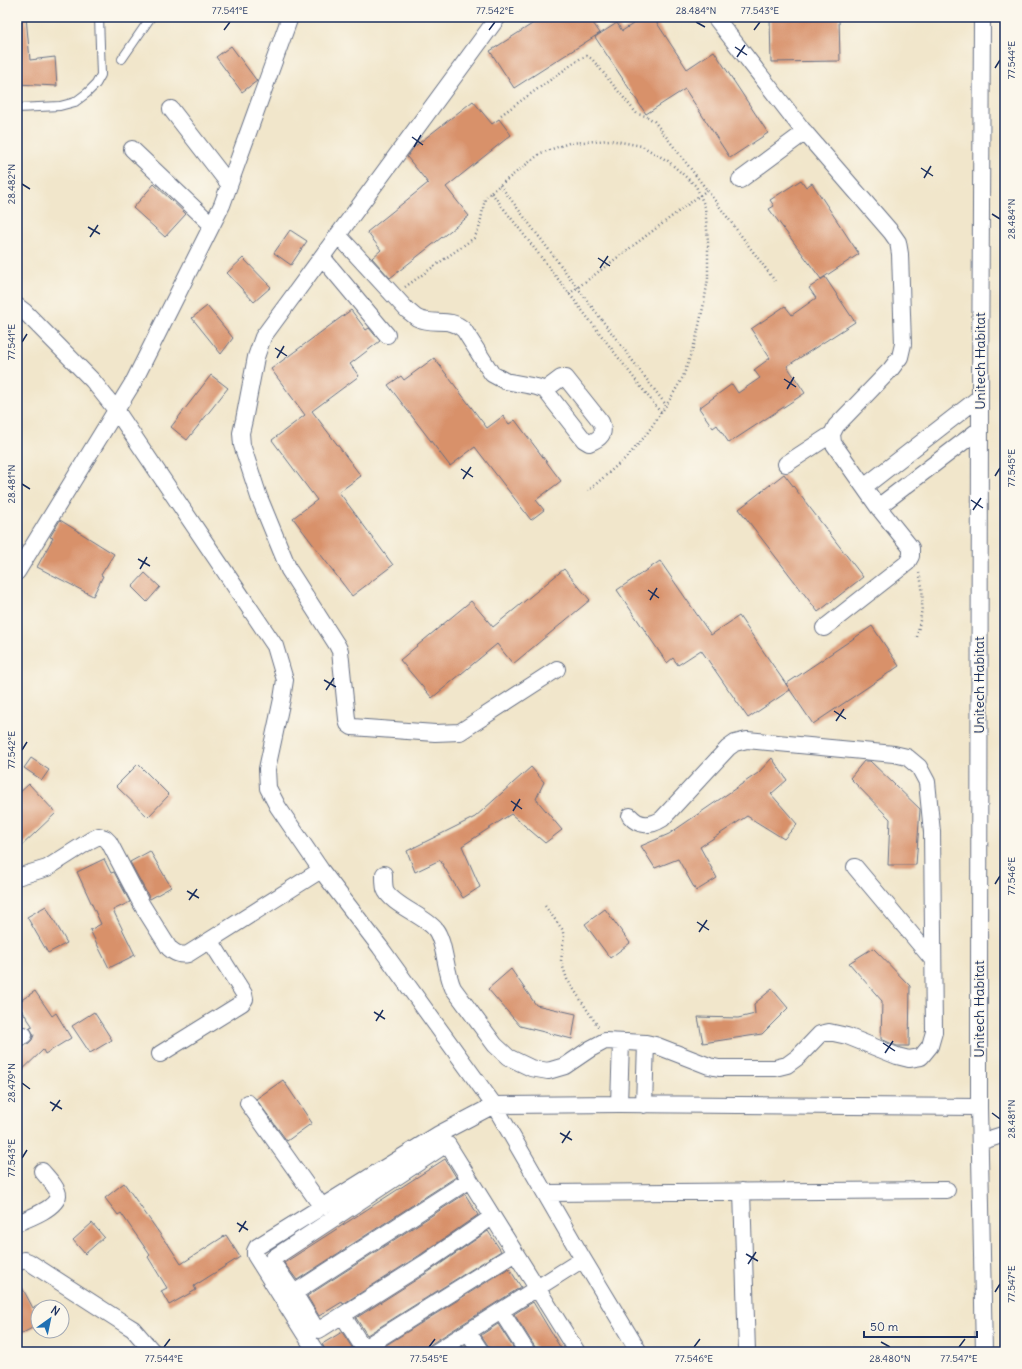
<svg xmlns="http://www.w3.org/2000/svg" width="1022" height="1369" viewBox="0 0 1022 1369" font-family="Delius,sans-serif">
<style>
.building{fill:#d8916b}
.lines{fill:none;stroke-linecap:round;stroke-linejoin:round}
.service-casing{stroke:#666f84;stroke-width:10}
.minor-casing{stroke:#666f84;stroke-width:18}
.path{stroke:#666f84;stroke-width:2.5;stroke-dasharray:1 3;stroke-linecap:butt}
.service{stroke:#fff;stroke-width:8}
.minor{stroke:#fff;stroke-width:16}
.ticks{fill:none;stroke:#1b2f5e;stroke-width:1.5}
.labels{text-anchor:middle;stroke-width:3;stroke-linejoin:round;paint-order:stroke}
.street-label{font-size:14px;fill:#1b2f5e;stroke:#fbf7ec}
.neatline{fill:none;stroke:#1b2f5e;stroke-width:1.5}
.ticks-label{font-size:10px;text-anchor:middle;fill:#1b2f5e}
</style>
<rect width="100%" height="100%" fill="#fbf7ec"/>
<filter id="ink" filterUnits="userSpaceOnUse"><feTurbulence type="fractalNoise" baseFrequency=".025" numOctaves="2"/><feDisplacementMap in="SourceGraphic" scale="8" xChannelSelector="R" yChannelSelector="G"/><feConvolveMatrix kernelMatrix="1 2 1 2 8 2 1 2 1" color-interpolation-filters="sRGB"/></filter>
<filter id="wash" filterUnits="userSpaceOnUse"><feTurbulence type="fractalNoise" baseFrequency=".012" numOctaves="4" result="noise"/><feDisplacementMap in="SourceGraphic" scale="16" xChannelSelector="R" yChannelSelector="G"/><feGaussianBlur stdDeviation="0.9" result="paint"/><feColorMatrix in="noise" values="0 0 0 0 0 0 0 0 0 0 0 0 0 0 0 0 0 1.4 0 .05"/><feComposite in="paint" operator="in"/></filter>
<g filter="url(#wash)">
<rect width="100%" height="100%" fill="#f1e6cb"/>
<g id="blocks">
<path class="building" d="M17 17H26L30 60 55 57 57 86 17 84Z
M543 17H589L600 33 514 88 490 51Z
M644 17H653L687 69 714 51 768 133 730 158 685 89 646 114 595 37 617 23 622 31Z
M770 17H839L840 61 771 62Z
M231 46 257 81 242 92 216 57Z
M473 101 492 124 499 119 511 135 446 187 469 216 390 278 372 258 381 250 367 232 428 183 407 157 414 147Z
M801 180 806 187 812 183 859 254 821 279 769 209 774 206 770 200Z
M154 184 186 214 165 237 133 208Z
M290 230 307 241 291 265 274 253Z
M243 258 271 287 254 302 227 273Z
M825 277 855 322 787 366 805 393 729 443 717 425 713 428 699 408 732 384 738 393 760 378 754 370 770 358 751 329 785 306 792 315 816 298 809 288Z
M207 306 233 338 221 354 192 318Z
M351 310 366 330 369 328 380 341 350 364 359 376 312 411 361 476 339 492 393 565 352 596 293 518 317 500 272 440 305 415 271 369Z
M434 358 487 428 503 416 509 424 515 420 561 481 536 500 544 510 531 520 475 447 450 466 388 385 401 376 404 380Z
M211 375 228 388 187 440 171 427Z
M784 474 863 577 818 612 739 509Z
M60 520 114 554 101 575 103 576 93 596 37 567 53 538 50 537Z
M660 561 711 635 739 616 790 690 748 718 701 650 678 665 673 658 667 663 617 590Z
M564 569 590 600 513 664 497 644 432 698 400 660 471 601 493 627Z
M145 573 160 587 147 602 132 587Z
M872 626 899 666 813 724 786 684Z
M31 758 49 770 42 780 24 768Z
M772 758 787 780 771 794 797 824 784 839 747 816 700 847 717 878 696 891 678 859 655 868 641 846 669 834 758 773Z
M864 761H870L920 809 916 865H888L890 819 850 778Z
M138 764 169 795 148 817 116 786Z
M531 767 544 782 536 799 562 830 545 843 511 814 462 846 480 887 463 898 440 860 415 872 407 851 475 817Z
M29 784 56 813 17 850V795Z
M150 851 171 887 150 899 130 862Z
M104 859 111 873 114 872 130 902 113 910 135 955 109 968 90 930 101 924 77 872Z
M46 906 67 943 48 953 27 917Z
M605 909 630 943 610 958 585 924Z
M873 948 910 986 909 1046H897L881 1039 882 1001 849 963Z
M511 969 536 1005 576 1014 572 1039 520 1026 488 989Z
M772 989 788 1008 762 1034 703 1043 698 1017 738 1018 755 1014 754 1004Z
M35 991 52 1016 56 1013 71 1038 45 1054 43 1050 17 1075V1051L29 1043 32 1040 34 1035 30 1028 33 1027 17 1003Z
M94 1012 112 1040 90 1053 72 1026Z
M283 1080 312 1123 287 1141 256 1099Z
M445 1159 456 1177 297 1280 284 1263Z
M124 1183 167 1244H168L181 1264 226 1235 240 1257 194 1286 196 1290 169 1305 161 1291 167 1288 148 1257 150 1255 121 1213 118 1215 105 1198Z
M465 1194 478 1215 420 1255 343 1304 342 1302 319 1316 307 1296Z
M92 1223 104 1237 85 1254 73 1240Z
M488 1231 501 1251 367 1335 356 1318 430 1271Z
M509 1268 521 1287 431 1344 428 1347 427 1352H375Z
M17 1278 33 1308 38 1306V1325L17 1336Z
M533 1302 563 1352H536L535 1347 514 1314Z
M498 1324 516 1352H490L489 1347 481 1335Z
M342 1332 355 1352H327L322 1344Z
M465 1345 470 1352H454Z"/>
</g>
</g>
<g filter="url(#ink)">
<use href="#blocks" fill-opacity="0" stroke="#666f84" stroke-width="1"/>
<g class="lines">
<g class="service-casing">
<path id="service" d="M122 59 151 17
M17 108 60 106 75 102 87 93 96 84 101 75 99 17"/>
</g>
<g class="minor-casing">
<path id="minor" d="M498 17 263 337 256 357 244 420 241 433 242 445 259 497 289 570 337 645 340 651 347 719 348 724 352 727 435 733 460 732 557 669
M715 17 802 129 891 232 898 242 900 254 903 344 900 357 891 369 836 426 832 434 833 443 878 507 911 548V556L907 563 824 628
M982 17 980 397 979 986V1107L984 1352
M171 109 229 184
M132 149 212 225
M740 180 805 132
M338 235 407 310C410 312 414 316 417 318 433 326 450 316 464 330L492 374 505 381 537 387 545 390 584 440 589 443C600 439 606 434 601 422L566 378H561L545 390
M322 257 387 335
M17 306 25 312 93 381 116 410 275 646 285 680 282 699 267 769 268 788 278 807 321 870 380 947 494 1105 583 1259 639 1352
M786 464 832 434
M864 487 980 397
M878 507 980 429
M17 572 134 381 222 205 290 17
M855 867 933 960
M384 874C384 879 384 885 385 889 390 904 425 916 435 929 445 941 445 971 453 988L495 1045 508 1057 531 1068 548 1071 565 1066 590 1049 605 1041 646 1043 655 1045 709 1066 719 1068H775L787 1065 798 1057 820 1034 829 1032 847 1036 897 1056 909 1059 921 1057 930 1046 934 1032 932 832 927 782 919 767 907 757 894 754 747 740 735 743 728 748 662 819C651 826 639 827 630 816
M17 877 47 868 91 840 99 836 105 838 109 842 142 905 169 948C175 953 180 956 188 954L321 870
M17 1039 24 1035
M160 1054 242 1003 245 999 244 994 210 940
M248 1103 322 1207
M619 1104 621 1042
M644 1105 646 1043
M980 1142 1005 1134
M742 1191 747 1352
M545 1193 947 1190
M492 1217 425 1263 319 1330 316 1329 294 1293 273 1263V1259L275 1257 445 1145H448L577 1352
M17 1223C27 1219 57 1208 58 1195 58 1188 46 1176 42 1171
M17 1263 24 1260 29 1262 125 1324 133 1329 153 1352
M294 1293 469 1180
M501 1311 527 1352
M343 1316 366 1352
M468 1332 481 1352
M364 1348 515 1253
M316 1352 255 1255V1251L257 1247 439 1134 494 1105 619 1104 979 1107
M436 1352 583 1259"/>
</g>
<path class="path" d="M501 115 581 58 587 56 592 59 637 114 646 116 654 121 707 190 775 281
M500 185 666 405
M491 192 541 153 569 143 610 140 642 146 668 161 696 186 705 207 708 241V279L704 303 696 339 683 377 669 401 646 435 629 455 588 491
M405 287 474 238 479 229 485 199 491 192 661 413
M569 294 707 190
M917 637C921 614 926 596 919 573
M545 906 562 929 564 936 561 961 567 979 599 1028"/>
<use href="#service" class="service"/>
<use href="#minor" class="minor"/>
</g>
</g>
<path class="ticks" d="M696 22 705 27M224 30 230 22M489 30 495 22M754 30 760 22M735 47 747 55M737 57 745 45M995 68 1000 60M412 137 423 145M414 147 421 135M921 168 933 176M924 178 931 166M22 184 30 189M992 214 1000 219M88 227 100 234M90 237 98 225M598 258 610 266M600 268 608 256M22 342 27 334M275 348 287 356M277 358 284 346M784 379 796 387M787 389 794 377M461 469 473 477M995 476 1000 468M463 479 471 467M22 484 30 489M971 500 983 508M973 510 981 498M138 559 150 566M140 569 147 557M648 590 659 598M650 600 657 588M324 680 336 687M326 690 334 678M834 711 846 719M836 721 844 709M22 750 27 742M511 801 522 809M513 811 520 799M995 884 1000 876M187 891 199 898M189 900 197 889M697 922 709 930M699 932 707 920M374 1012 385 1019M376 1021 383 1010M883 1043 895 1051M885 1053 893 1041M22 1083 30 1089M50 1102 62 1109M52 1111 60 1100M992 1113 1000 1119M560 1133 572 1140M562 1143 570 1131M22 1158 27 1150M237 1223 248 1230M239 1232 246 1221M746 1254 758 1261M748 1264 756 1252M995 1292 1000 1284M881 1342 890 1347M164 1347 170 1339M429 1347 435 1339M694 1347 700 1339M959 1347 965 1339"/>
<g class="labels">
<g class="street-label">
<text transform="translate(980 361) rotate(-90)" y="5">Unitech Habitat</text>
<text transform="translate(979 685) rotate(-90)" y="5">Unitech Habitat</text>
<text transform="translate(979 1009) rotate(-90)" y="5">Unitech Habitat</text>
</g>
</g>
<rect width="1022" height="1369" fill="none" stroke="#fbf7ec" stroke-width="44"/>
<g transform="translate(50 1319) rotate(33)"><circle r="19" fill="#fbf7ec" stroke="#a1a7b3"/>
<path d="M0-3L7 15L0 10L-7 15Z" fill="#1f6fb2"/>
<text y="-6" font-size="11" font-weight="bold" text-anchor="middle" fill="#1b2f5e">N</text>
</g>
<path d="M864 1331v6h113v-6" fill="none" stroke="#1b2f5e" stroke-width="2"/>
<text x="870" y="1331" font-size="12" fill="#1b2f5e" stroke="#fbf7ec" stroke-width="3" paint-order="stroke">50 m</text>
<rect x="22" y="22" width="978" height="1325" class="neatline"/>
<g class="ticks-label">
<text x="230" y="14">77.541°E</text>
<text x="495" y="14">77.542°E</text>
<text x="696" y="14">28.484°N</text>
<text x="760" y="14">77.543°E</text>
<text transform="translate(1011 60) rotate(-90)" y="4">77.544°E</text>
<text transform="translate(11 184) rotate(-90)" y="4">28.482°N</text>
<text transform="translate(1011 219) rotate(-90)" y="4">28.484°N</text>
<text transform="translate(11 342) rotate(-90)" y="4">77.541°E</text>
<text transform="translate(1011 468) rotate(-90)" y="4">77.545°E</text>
<text transform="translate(11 484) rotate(-90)" y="4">28.481°N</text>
<text transform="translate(11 750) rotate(-90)" y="4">77.542°E</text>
<text transform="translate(1011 876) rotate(-90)" y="4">77.546°E</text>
<text transform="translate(11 1083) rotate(-90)" y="4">28.479°N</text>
<text transform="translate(1011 1119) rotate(-90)" y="4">28.481°N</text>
<text transform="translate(11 1158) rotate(-90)" y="4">77.543°E</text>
<text transform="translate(1011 1284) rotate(-90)" y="4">77.547°E</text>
<text x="164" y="1362">77.544°E</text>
<text x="429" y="1362">77.545°E</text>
<text x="694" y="1362">77.546°E</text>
<text x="890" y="1362">28.480°N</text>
<text x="959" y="1362">77.547°E</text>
</g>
</svg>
